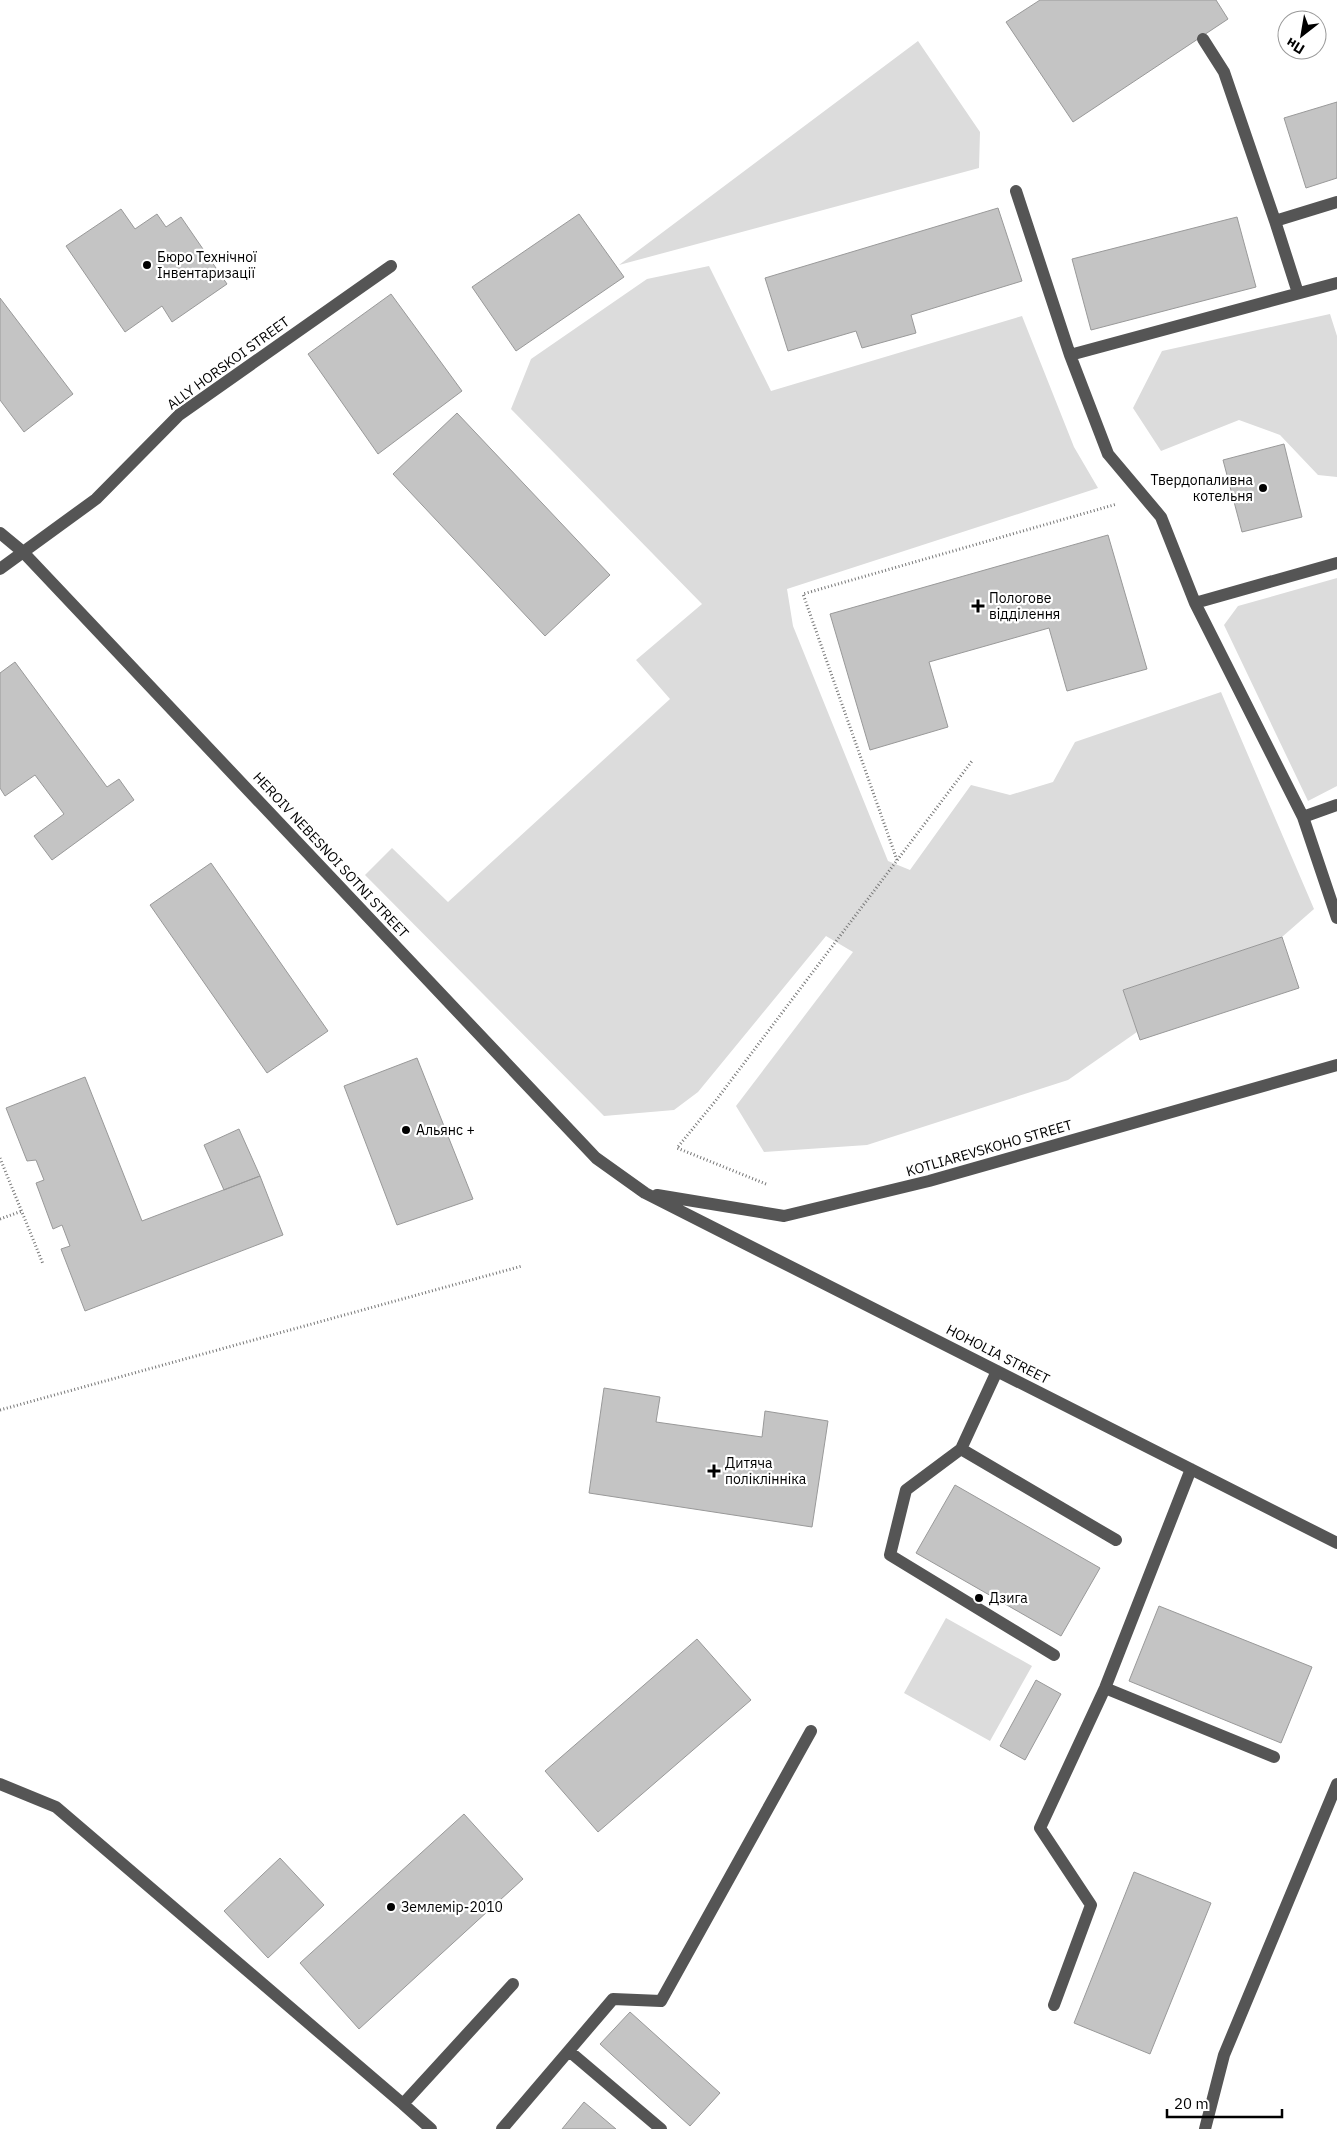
<svg xmlns="http://www.w3.org/2000/svg" width="1337" height="2129" viewBox="0 0 1337 2129" font-family="'IBM Plex Sans',sans-serif">
<style>
.green{fill:#dcdcdc}
.building{fill:#c4c4c4;stroke:#999}
.lines{fill:none;stroke-linecap:round;stroke-linejoin:round}
.path{stroke:#777;stroke-width:3;stroke-dasharray:1 2.5;stroke-linecap:butt}
.minor{stroke:#555;stroke-width:12}
.poi-dot{fill:#000;stroke:#fff;stroke-width:2}
.labels{text-anchor:middle;stroke-width:4.5;stroke-linejoin:round;paint-order:stroke}
.poi-label{font-size:14px;fill:#000;stroke:#fff;text-anchor:start}
.street-label{font-size:14px;fill:#000;stroke:#fff}
</style>
<rect width="100%" height="100%" fill="#fff"/>
<path class="green" d="M918 41 980 132 979 168 619 265Z
M709 266 771 391 1022 316 1074 447 1098 488 787 589 793 626 888 861 910 870 971 785 1010 795 1053 782 1075 742 1221 692 1314 909 1282 937 1123 990 1137 1032 1068 1080 867 1145 764 1152 736 1106 853 952 826 936 698 1092 674 1110 604 1116 365 875 392 848 448 902 670 699 636 660 702 604 511 409 531 359 647 279Z
M1330 314 1337 336V477L1318 475 1280 435 1239 420 1161 451 1133 408 1162 351Z
M1337 578V786L1308 801 1224 625 1238 606Z
M946 1618 1032 1666 990 1741 904 1693Z"/>
<path class="building" d="M1040 0H1216L1228 19 1073 122 1006 22Z
M1337 102V178L1306 188 1284 118Z
M998 208 1022 281 911 315 916 333 862 348 856 331 788 351 765 278Z
M121 209 135 229 157 214 166 227 181 217 227 284 172 322 162 306 125 332 66 246Z
M579 214 624 277 516 351 472 287Z
M1237 217 1256 287 1091 330 1072 259Z
M391 294 462 391 378 454 308 354Z
M0 298 73 394 24 432 0 400Z
M457 413 610 575 545 636 393 474Z
M1284 444 1302 517 1242 532 1223 460Z
M1108 535 1147 669 1067 691 1049 628 929 662 948 727 870 750 830 614Z
M15 662 107 787 119 779 134 800 52 860 34 836 64 814 35 775 5 796 0 788V673Z
M211 863 328 1031 267 1073 150 905Z
M1282 937 1299 988 1140 1040 1123 990Z
M417 1058 473 1199 397 1225 344 1086Z
M85 1077 142 1221 260 1176 283 1235 85 1311 61 1249 70 1246 62 1225 53 1229 36 1183 44 1180 36 1160 27 1161 6 1108Z
M239 1129 260 1176 224 1190 204 1145Z
M604 1388 660 1397 656 1422 762 1437 765 1411 828 1421 812 1527 589 1493Z
M955 1485 1100 1568 1061 1636 916 1553Z
M1159 1606 1312 1667 1281 1743 1129 1681Z
M697 1639 751 1700 598 1832 545 1771Z
M1036 1680 1061 1694 1025 1760 1000 1746Z
M464 1814 523 1879 359 2029 300 1963Z
M280 1858 324 1905 268 1958 224 1911Z
M1134 1872 1211 1903 1150 2054 1074 2023Z
M630 2012 720 2093 690 2126 600 2044Z
M584 2102 616 2129H562Z"/>
<g class="lines">
<path class="path" d="M897 860 803 594 1117 504
M0 1158 43 1264
M766 1184 677 1148 717 1099 972 761
M0 1219 22 1211
M0 1410 522 1266"/>
<path class="minor" d="M1203 39 1224 72 1275 221 1337 202
M1016 191 1070 355 1108 454 1161 517 1195 603 1303 817 1337 918
M1275 221 1298 293
M1070 355 1337 283
M0 533 23 552 596 1158 645 1193 1337 1543
M0 569 96 499 179 415 391 266
M1195 603 1337 563
M1303 817 1337 805
M657 1195 784 1216 929 1181 1337 1065
M997 1371 961 1449 906 1490 890 1555 1054 1655
M961 1449 1116 1540
M1105 1688 1274 1757
M0 1784 56 1807 403 2104 513 1984
M1054 2005 1091 1905 1040 1828 1105 1688 1191 1469
M569 2051 661 2129
M403 2104 431 2129
M502 2129 613 1999 661 2001 811 1731
M1205 2129 1224 2055 1337 1784"/>
</g>
<g class="poi-dot">
<circle cx="147" cy="265" r="5"/>
<circle cx="1263" cy="488" r="5"/>
<path d="M975.5 598.5h5v5h5v5h-5v5h-5v-5h-5v-5h5z"/>
<circle cx="406" cy="1130" r="5"/>
<path d="M711.5 1463.5h5v5h5v5h-5v5h-5v-5h-5v-5h5z"/>
<circle cx="979" cy="1598" r="5"/>
<circle cx="391" cy="1907" r="5"/>
</g>
<g class="labels">
<g class="poi-label">
<text x="157" y="262">Бюро Технічної<tspan x="157" dy="16">Інвентаризації</tspan></text>
<text x="1253" y="485" text-anchor="end">Твердопаливна<tspan x="1253" dy="16">котельня</tspan></text>
<text x="989" y="603">Пологове<tspan x="989" dy="16">відділення</tspan></text>
<text x="416" y="1135">Альянс +</text>
<text x="725" y="1468">Дитяча<tspan x="725" dy="16">поліклінніка</tspan></text>
<text x="989" y="1603">Дзига</text>
<text x="401" y="1912">Землемір-2010</text>
</g>
<g class="street-label">
<text transform="translate(228 363) rotate(-36)" y="5">ALLY HORSKOI STREET</text>
<text transform="translate(331 855) rotate(47)" y="5">HEROIV NEBESNOI SOTNI STREET</text>
<text transform="translate(989 1148) rotate(-16)" y="5">KOTLIAREVSKOHO STREET</text>
<text transform="translate(998 1354) rotate(27)" y="5">HOHOLIA STREET</text>
</g>
</g>
<g transform="translate(1302 35) rotate(211)"><circle r="24" fill="#ffffff" stroke="#999999"/>
<path d="M0-4L9 19L0 12L-9 19Z" fill="#000000"/>
<text y="-8" font-size="14" font-weight="bold" text-anchor="middle" fill="#000000">Пн</text>
</g>
<path d="M1167 2109v8h115v-8" fill="none" stroke="#000000" stroke-width="2.5"/>
<text x="1174" y="2109" font-size="15" fill="#000000" stroke="#ffffff" stroke-width="4" paint-order="stroke">20 m</text>
</svg>
